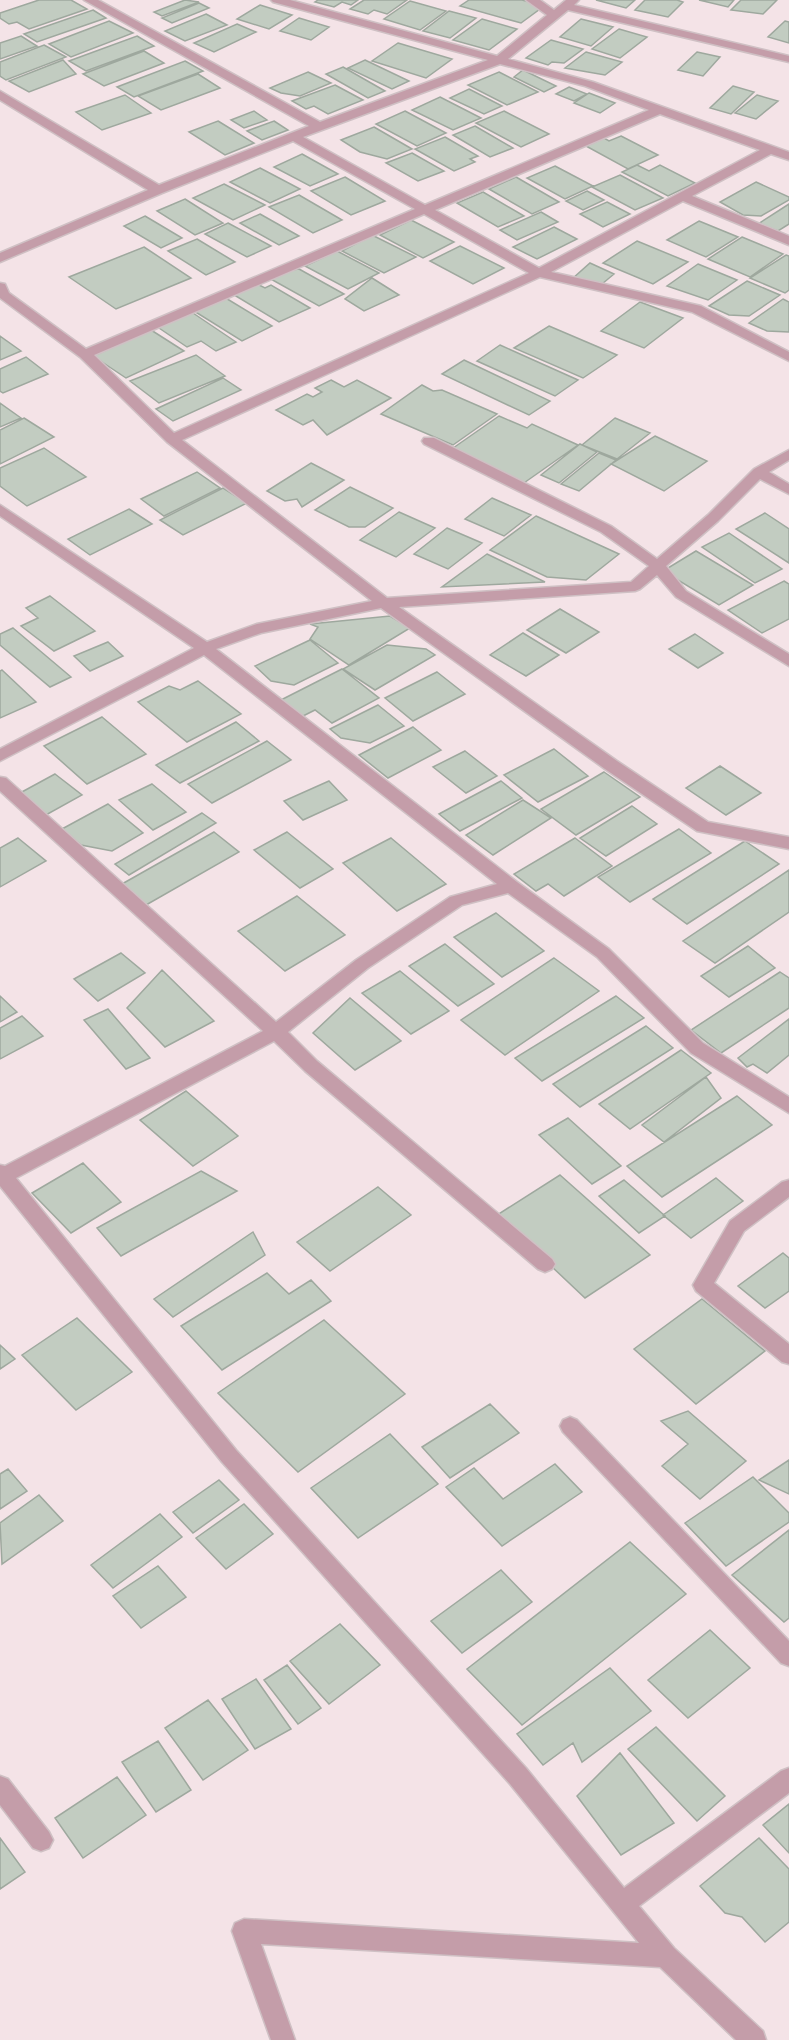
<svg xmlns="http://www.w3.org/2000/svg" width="789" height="2040" viewBox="0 0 789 2040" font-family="Overpass,sans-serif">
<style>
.building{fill:#c2ccc1;stroke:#9ea89e;stroke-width:1.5}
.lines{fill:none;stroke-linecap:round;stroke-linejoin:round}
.street-casing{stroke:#cfc0c4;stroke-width:3}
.street{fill:#c49da9;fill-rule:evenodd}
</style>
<rect width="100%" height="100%" fill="#f4e3e7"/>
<path class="building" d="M39 0H71L87 9 29 29 17 22 9 24 0 18V13Z
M185 0 199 2 162 16 154 12Z
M318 0H358L351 5 342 2 334 7 315 2Z
M364 0H407L387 14 374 10 368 14 350 9Z
M469 0H522L544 6 521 23 460 6Z
M596 0H635L626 8Z
M645 0H677L683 2 668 17 635 10Z
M699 0H734L728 7Z
M741 0H777L763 14 731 10Z
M410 1 446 11 420 30 384 19Z
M199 3 209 8 172 23 162 18Z
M260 5 292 15 269 29 237 19Z
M93 10 106 18 37 42 24 34Z
M449 11 476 18 450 38 423 31Z
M206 14 227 25 185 41 165 31Z
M299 18 329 27 311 40 280 31Z
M482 19 517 29 489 50 453 40Z
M581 19 613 27 591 46 560 37Z
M109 21 133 33 71 57 49 44Z
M785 21 789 22V43L768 37Z
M237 24 256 32 214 52 194 43Z
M619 29 647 37 620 58 592 49Z
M21 36 37 46 0 59V43Z
M137 36 154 46 86 71 69 61Z
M551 40 583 49 564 63 552 62 548 65 526 58Z
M398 43 452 59 426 78 372 61Z
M44 45 66 57 6 80 0 76V62Z
M144 51 164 63 104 86 83 74Z
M586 52 622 62 605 75 565 68Z
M697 52 720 57 703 76 678 70Z
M63 60 76 74 29 92 9 81Z
M365 60 409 81 392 89 348 68Z
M185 61 203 71 134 97 117 87Z
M343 67 385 91 368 98 326 74Z
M523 70 556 86 544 92 514 77Z
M308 72 331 83 300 96 281 93 270 88Z
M499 72 538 92 507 105 468 85Z
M198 74 220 88 161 110 138 96Z
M335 85 363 100 328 114 314 106 306 109 292 101Z
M733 86 754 92 731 114 710 108Z
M569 87 587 94 574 101 556 94Z
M469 89 502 106 484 114 450 98Z
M589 93 615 103 600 113 574 103Z
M125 95 151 113 102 130 76 112Z
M757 95 778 101 756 119 735 113Z
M440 97 481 118 453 130 412 110Z
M254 111 267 120 244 128 231 120Z
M405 111 446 133 417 146 376 124Z
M504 111 549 134 521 147 476 123Z
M218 121 254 143 225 155 189 132Z
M274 121 288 130 262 140 247 131Z
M475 126 513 148 490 157 453 135Z
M374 127 412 149 387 159 360 152 341 140Z
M621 136 658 155 628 169 586 146 604 138 609 141Z
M445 137 478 156 470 159 475 162 454 171 415 149Z
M412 153 444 171 418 181 386 163Z
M302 154 338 174 310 186 274 167Z
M637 165 649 171 660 165 695 183 668 196 622 172Z
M555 166 593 186 565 199 527 178Z
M260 168 300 189 270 203 230 182Z
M620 175 663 198 635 210 592 187Z
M345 177 385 201 351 215 311 191Z
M516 177 559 202 532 214 489 189Z
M756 182 789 197V200L761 216 743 215 720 202Z
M224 184 265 205 233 220 193 198Z
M587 191 604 200 583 210 566 201Z
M483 192 524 216 498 227 457 203Z
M299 195 342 220 313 233 269 207Z
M185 199 223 223 195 235 157 211Z
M607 202 630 214 603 227 580 214Z
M789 204V224L778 231 758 224Z
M541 212 558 222 517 240 500 230Z
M260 214 299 236 279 245 240 223Z
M145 216 182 238 161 248 124 226Z
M411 220 454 242 423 258 380 235Z
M699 221 738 237 706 257 667 240Z
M228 223 271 246 247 257 205 234Z
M554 227 577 239 537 259 513 247Z
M372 235 416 257 384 273 342 251Z
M742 237 783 254 750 277 708 259Z
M197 239 235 262 206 275 168 251Z
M637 241 688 262 653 284 603 263Z
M460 246 504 268 473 284 430 261Z
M144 247 191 278 116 309 69 277Z
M337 251 379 273 348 289 305 266Z
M786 255 789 256V290L785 293 750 278Z
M590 263 614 274 596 289 572 279Z
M698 264 737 280 708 300 667 286Z
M299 269 344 294 319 306 269 278 284 271Z
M372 278 399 295 364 311 345 299Z
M747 281 780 295 749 316 729 315 709 306Z
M255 283 265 288 271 285 310 308 279 322 231 293Z
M224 297 272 326 242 341 194 311Z
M783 299 789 302V332L767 331 749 323Z
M640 302 683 318 644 348 601 331Z
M190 311 236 342 216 351 201 341 187 347 156 326Z
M549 326 617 355 583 378 514 348Z
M151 330 184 351 126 378 93 356Z
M0 336 21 351 0 360Z
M500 345 578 380 555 396 477 361Z
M196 355 225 376 159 403 130 381Z
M26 357 48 374 3 393 0 391V369Z
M464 360 550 401 529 415 442 374Z
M223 378 241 390 173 421 156 409Z
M331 380 344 387 357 380 391 398 327 435 313 420 303 425 276 410 307 394 313 397 322 392 315 388Z
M422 385 433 391 442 390 497 414 453 445 381 414Z
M0 403 21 418 0 427Z
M499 416 527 428 532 424 578 445 521 485 446 453Z
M24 418 54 437 0 464V430Z
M615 418 650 433 617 459 582 445Z
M655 436 707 461 664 491 611 464Z
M580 444 597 452 559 483 541 475Z
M44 448 86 477 27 506 0 486V468Z
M599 453 616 460 579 491 561 484Z
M311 463 344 480 302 507 297 499 285 501 267 491Z
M197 472 220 488 164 516 141 499Z
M350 487 393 508 365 527H349L315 510Z
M223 488 247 503 183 535 160 520Z
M492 498 531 515 504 536 465 519Z
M129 509 152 524 90 555 68 539Z
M399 512 435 528 396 557 360 540Z
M765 513 789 529V563L736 529Z
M536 516 619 554 586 580 547 577 490 550Z
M447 528 482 543 448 569 414 554Z
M729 533 782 569 755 583 702 547Z
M696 551 753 585 719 605 663 571Z
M487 554 545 582 442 587Z
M784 581 789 584V619L762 633 728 610Z
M50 596 95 631 54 651 21 626 38 618 26 608Z
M560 609 599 632 566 653 527 630Z
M390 616 410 628 349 665 310 639 318 627 310 624Z
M13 628 71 677 50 687 0 645V634Z
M523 633 559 655 526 676 490 655Z
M695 634 723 653 698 668 669 649Z
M310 640 338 663 294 685 271 681 255 666Z
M108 642 123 656 90 671 74 656Z
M387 645 426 649 435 655 375 690 343 669Z
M342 669 379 698 332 723 315 710 299 718 279 701Z
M2 670 36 702 0 718V671Z
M437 672 465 694 413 721 385 698Z
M198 681 241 714 187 742 138 702 169 686 180 690Z
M378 705 404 726 370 743 341 738 330 729Z
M102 717 146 754 87 784 44 746Z
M236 722 259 741 180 783 156 765Z
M413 727 441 750 388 778 359 755Z
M267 741 291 760 212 803 188 784Z
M554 749 588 776 538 802 504 775Z
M465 751 497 776 466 793 433 767Z
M720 766 761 793 726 815 686 788Z
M604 772 640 797 576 835 541 809Z
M55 774 82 795 35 821 9 799Z
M329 781 347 800 303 820 284 801Z
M501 781 522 798 460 831 439 814Z
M152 784 186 812 153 830 119 800Z
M523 800 551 818 493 855 466 835Z
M108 804 143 833 112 851 81 845 62 829Z
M632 806 657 824 606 856 580 838Z
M202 813 216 823 129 875 115 864Z
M679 829 711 853 630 902 598 877Z
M214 832 239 852 146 905 122 884Z
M287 832 333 869 300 888 254 850Z
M18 838 46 861 0 887V848Z
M391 838 446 884 397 911 343 863Z
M575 838 612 866 564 896 548 884 536 891 514 874Z
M745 841 779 864 687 924 653 899Z
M789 870V912L715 963 683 941Z
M297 896 345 935 285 971 238 931Z
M496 913 544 951 502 977 454 937Z
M445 944 494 984 458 1006 409 966Z
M748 946 775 968 729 997 701 976Z
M121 953 145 973 98 1001 74 979Z
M554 958 599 991 505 1055 461 1020Z
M162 970 214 1021 165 1047 127 1008Z
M400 971 449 1011 411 1034 362 993Z
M780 972 789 978V1008L721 1053 691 1030Z
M0 996 17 1012 0 1022Z
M616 996 644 1018 542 1081 515 1058Z
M350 998 401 1041 355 1070 313 1033Z
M108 1009 150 1058 126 1069 84 1020Z
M22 1016 43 1036 0 1059V1028Z
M789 1019V1055L767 1073 753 1064 747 1067 738 1058Z
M646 1026 673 1048 580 1107 553 1084Z
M681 1050 711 1073 630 1129 599 1104Z
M706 1077 721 1098 664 1142 642 1125Z
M186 1091 238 1136 193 1166 140 1120Z
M737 1096 772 1125 662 1197 627 1166Z
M568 1118 621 1166 592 1184 539 1135Z
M83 1163 121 1202 71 1233 32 1193Z
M201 1171 237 1191 121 1256 97 1228Z
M560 1175 650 1255 585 1298 497 1215Z
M716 1178 743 1201 691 1238 663 1215Z
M624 1180 665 1216 639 1233 599 1196Z
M378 1187 411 1215 330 1271 297 1242Z
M253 1232 265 1255 173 1317 154 1299Z
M783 1253 789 1258V1291L765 1308 738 1286Z
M267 1273 289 1294 311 1280 331 1301 222 1370 181 1326Z
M702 1299 765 1351 696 1404 634 1349Z
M77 1318 132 1372 76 1410 22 1355Z
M324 1320 405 1394 298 1472 218 1393Z
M0 1345 15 1359 0 1369Z
M490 1404 519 1433 450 1478 422 1447Z
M688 1411 746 1461 700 1499 662 1466 688 1444 661 1421Z
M390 1434 438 1484 358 1538 311 1488Z
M789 1460V1494L759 1480Z
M555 1464 582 1492 502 1546 446 1487 474 1468 503 1499Z
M8 1469 27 1491 0 1509V1474Z
M753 1477 789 1513V1522L726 1566 685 1523Z
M219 1480 239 1500 193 1533 173 1512Z
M39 1495 63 1521 2 1564 0 1523Z
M244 1504 273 1534 226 1569 196 1538Z
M160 1514 182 1537 113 1588 91 1565Z
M789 1530V1618L784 1622 732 1575Z
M630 1542 686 1594 522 1725 467 1669Z
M158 1566 186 1597 141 1628 113 1596Z
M501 1570 532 1602 462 1653 431 1621Z
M340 1624 380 1665 329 1704 290 1661Z
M710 1630 750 1668 688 1718 648 1680Z
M287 1665 321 1708 298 1724 264 1680Z
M610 1668 651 1711 582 1762 573 1743 543 1765 517 1734Z
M256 1679 291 1729 255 1749 222 1699Z
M208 1700 248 1750 203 1780 165 1728Z
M656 1727 725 1796 697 1821 628 1749Z
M158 1741 191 1790 156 1812 122 1762Z
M620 1753 674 1823 621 1855 577 1796Z
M117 1777 146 1815 83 1858 55 1818Z
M789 1804V1853L763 1825Z
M0 1838 25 1872 0 1889Z
M759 1838 789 1869V1922L765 1942 742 1917 725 1913 700 1886Z"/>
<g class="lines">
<g class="street-casing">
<path id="street" d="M84 0H98L320 122 488 60 273 2 271 0H290L497 56 547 15 526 0H540L554 10 566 0H579L574 5 789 56V62L568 10 508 59 593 82 789 152V160L771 154 692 196 789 236V245L683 201 551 272 701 306 789 352V361L692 312 540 277 182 440 387 598 631 582 649 566 601 532 424 444 422 441 424 438H434L611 526 657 559 708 515 754 469 789 450V460L769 472 789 484V494L760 479 718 521 666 566 686 591 789 654V666L676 597 657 575 640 589 635 591 399 607 617 761 708 822 789 837V849L697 831 605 769 381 608 261 633 216 649 517 882 609 949 703 1043 789 1097V1113L691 1053 597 957 508 893 462 905 368 968 288 1032 317 1061 552 1259 555 1264 552 1269 545 1272 538 1269 305 1071 274 1041 16 1178 236 1450 526 1768 624 1888 781 1771 789 1768V1793L639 1906 674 1948 763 2031 766 2040H736L660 1967 261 1944 295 2040H271L232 1931 235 1923 244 1919 639 1943 510 1784 222 1462 0 1186V1165L5 1166 263 1031 0 791V777L6 778 276 1022 356 960 450 897 497 884 204 655 0 761V749L194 648 0 516V505L207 642 257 624 372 601 167 442 80 357 0 298V283L5 284 9 293 86 349 415 209 293 141 162 193 0 262V253L148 190 0 100V91L159 185 309 126ZM500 64 585 86 649 110 425 205 303 137ZM660 114 760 150 539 268 435 210ZM424 214 529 273 174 433 94 355Z
M789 1180V1197L744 1231 714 1283 789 1344V1364L782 1362 696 1291 693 1285 730 1221 782 1182Z
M570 1417 577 1420 789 1641V1666L781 1663 563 1432 560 1426 563 1420Z
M0 1776 8 1779 49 1832 53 1840 49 1848 41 1851 33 1848 0 1805Z"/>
</g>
<use href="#street" class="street"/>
</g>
</svg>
